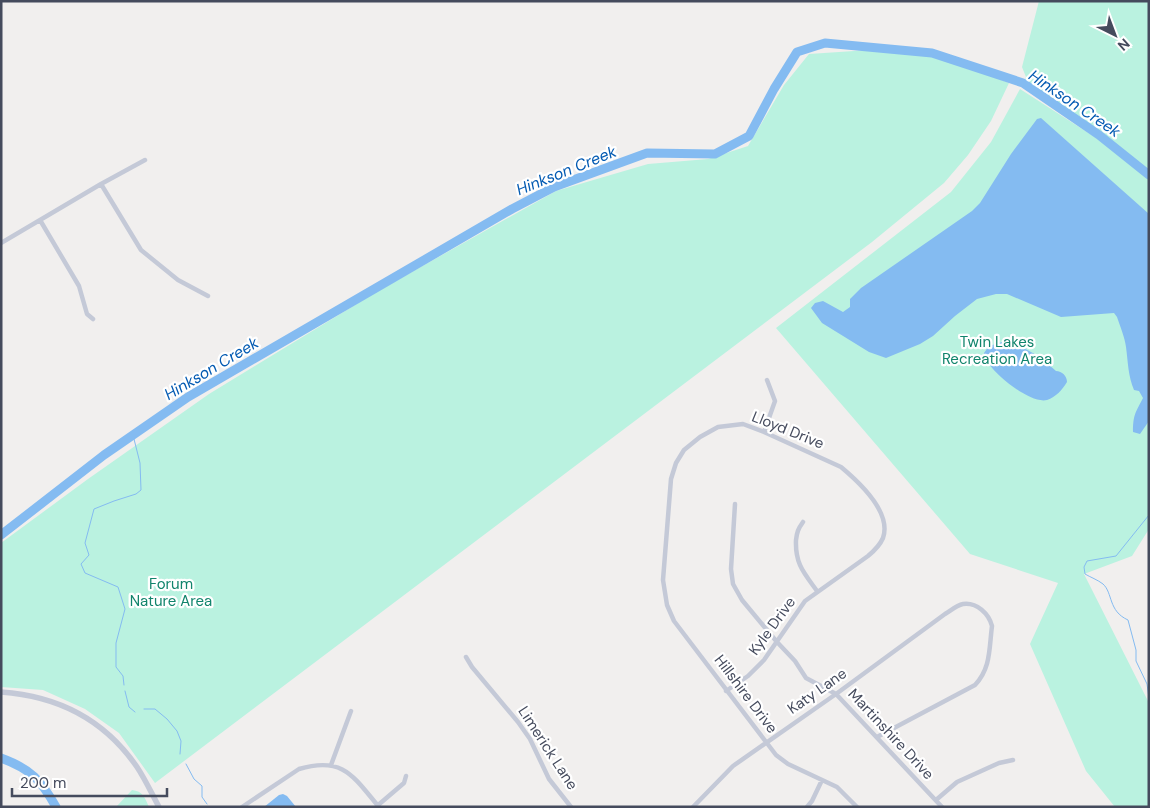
<svg xmlns="http://www.w3.org/2000/svg" width="1150" height="808" viewBox="0 0 1150 808" font-family="'DM Sans',sans-serif">
<style>
.green{fill:#baf2e0}
.water{fill:#84bbf1}
.lines{fill:none;stroke-linecap:round;stroke-linejoin:round}
.stream{stroke:#84bbf1;stroke-width:1}
.river{stroke:#84bbf1;stroke-width:9}
.minor{stroke:#c4c9d7;stroke-width:4.5}
.tertiary{stroke:#c4c9d7;stroke-width:5.5}
.labels{text-anchor:middle;stroke-width:4.5;stroke-linejoin:round;paint-order:stroke}
.park-label{font-size:15px;fill:#11846c;stroke:#fff}
.street-label{font-size:15px;fill:#454b5d;stroke:#fff}
.water-label{font-size:16px;font-style:italic;fill:#035ab2;stroke:#fff}
</style>
<rect width="100%" height="100%" fill="#f1efee"/>
<path class="green" d="M1039 1H1149V529L1132 556 1084 574 1149 703V807H1115L1086 771 1030 644 1058 583 970 554 776 328 951 192 991 142 1020 89 1118 152 1131 163 1129 160 1099 135 1023 83 1026 77 1022 67Z
M869 50 940 56 1009 83 991 121 968 155 944 183 872 242 155 783 119 733 85 709 43 690 1 687V543L88 479 209 394 378 291 556 191 648 164 708 159 748 146 784 85 809 54Z
M132 790C143 791 145 798 149 807H116Z"/>
<path class="water" d="M1041 118 1149 214V421L1140 434 1133 432C1133 414 1136 412 1143 398L1139 391 1134 390C1128 376 1128 362 1126 347 1125 338 1120 326 1117 317L1114 313 1061 317 1007 294H996L977 299 955 316 933 336 920 344 886 358 869 352 822 323 811 308 815 303 823 301 843 312 850 307V299L861 288 972 211 980 203 1011 154 1037 119Z
M1009 340 1040 357 1056 371C1062 371 1067 376 1067 382 1062 390 1056 397 1047 400 1031 404 998 377 989 364 987 361 986 357 984 353L989 346Z
M283 794 287 796 296 807H264L279 795Z"/>
<g class="lines">
<path class="stream" d="M1149 515 1116 556 1087 561 1084 567 1085 574C1090 577 1098 580 1103 584 1113 593 1108 611 1128 620L1136 650V661L1147 684 1149 698
M124 685 123 676 116 667V643L125 609 118 587 85 573 81 564 89 555 85 543 94 509 114 501 136 494 141 490 140 463 133 435
M125 691 129 707 135 712
M144 709H155L167 719 177 731 181 741 180 754
M186 764 194 779 202 786V797L207 804"/>
<path class="river" d="M1 535 104 455 188 397 512 209 554 187 647 153 715 154 749 136 774 89 797 52 825 43 932 53 1023 83 1099 135 1149 175
M1 758C31 769 41 780 56 807"/>
<path class="minor" d="M101 184 141 250 178 280 208 296
M40 220 79 286 87 314 93 319
M1 243 101 184 145 160
M764 432 775 401 767 380
M735 504 731 569 733 584 742 600 777 642 795 661 806 678 836 694 942 807
M803 522C798 529 797 532 796 540 795 564 804 573 817 591
M466 657 472 667 518 722 530 739 549 779 571 807
M726 691 748 676 764 660 805 601 868 556C874 551 880 545 883 538 892 512 859 482 841 467L764 432 743 424 718 427 700 437 684 450 676 463 671 479 663 580 667 605 674 621 776 755 788 764 837 787 857 807
M331 765 351 711
M936 800 957 782 999 763 1013 760
M377 806 404 783 406 776
M242 807 299 769C343 756 353 776 379 807
M693 807 733 766 836 694 945 614C950 611 957 605 963 604 977 602 989 614 992 626 989 649 991 668 975 685L877 737
M807 807 812 801 822 780"/>
<path class="tertiary" d="M1 692C58 696 104 719 137 767 145 779 152 794 159 807"/>
</g>
<g class="labels">
<g class="park-label">
<text x="997" y="347">Twin Lakes<tspan x="997" dy="17">Recreation Area</tspan></text>
<text x="171" y="589">Forum<tspan x="171" dy="17">Nature Area</tspan></text>
</g>
<g class="street-label">
<text transform="translate(788 430) rotate(22)" y="5">Lloyd Drive</text>
<text transform="translate(772 626) rotate(-54)" y="5">Kyle Drive</text>
<text transform="translate(817 691) rotate(-35)" y="5">Katy Lane</text>
<text transform="translate(746 694) rotate(53)" y="5">Hillshire Drive</text>
<text transform="translate(891 734) rotate(47)" y="5">Martinshire Drive</text>
<text transform="translate(548 748) rotate(57)" y="5">Limerick Lane</text>
</g>
<g class="water-label">
<text transform="translate(1075 103) rotate(34)" y="6">Hinkson Creek</text>
<text transform="translate(566 170) rotate(-22)" y="6">Hinkson Creek</text>
<text transform="translate(211 368) rotate(-31)" y="6">Hinkson Creek</text>
</g>
</g>
<rect width="1150" height="808" fill="none" stroke="#454b5d" stroke-width="5"/>
<g transform="translate(1115 35) rotate(138)" stroke="#ffffff" stroke-width="4" paint-order="stroke">
<path d="M0-4L9 19L0 12L-9 19Z" fill="#454b5d"/>
<text y="-8" font-size="14" font-weight="bold" text-anchor="middle" fill="#454b5d">N</text>
</g>
<path d="M12 788v8h155v-8" fill="none" stroke="#454b5d" stroke-width="2.5"/>
<text x="20" y="788" font-size="15" fill="#454b5d" stroke="#ffffff" stroke-width="4" paint-order="stroke">200 m</text>
</svg>
